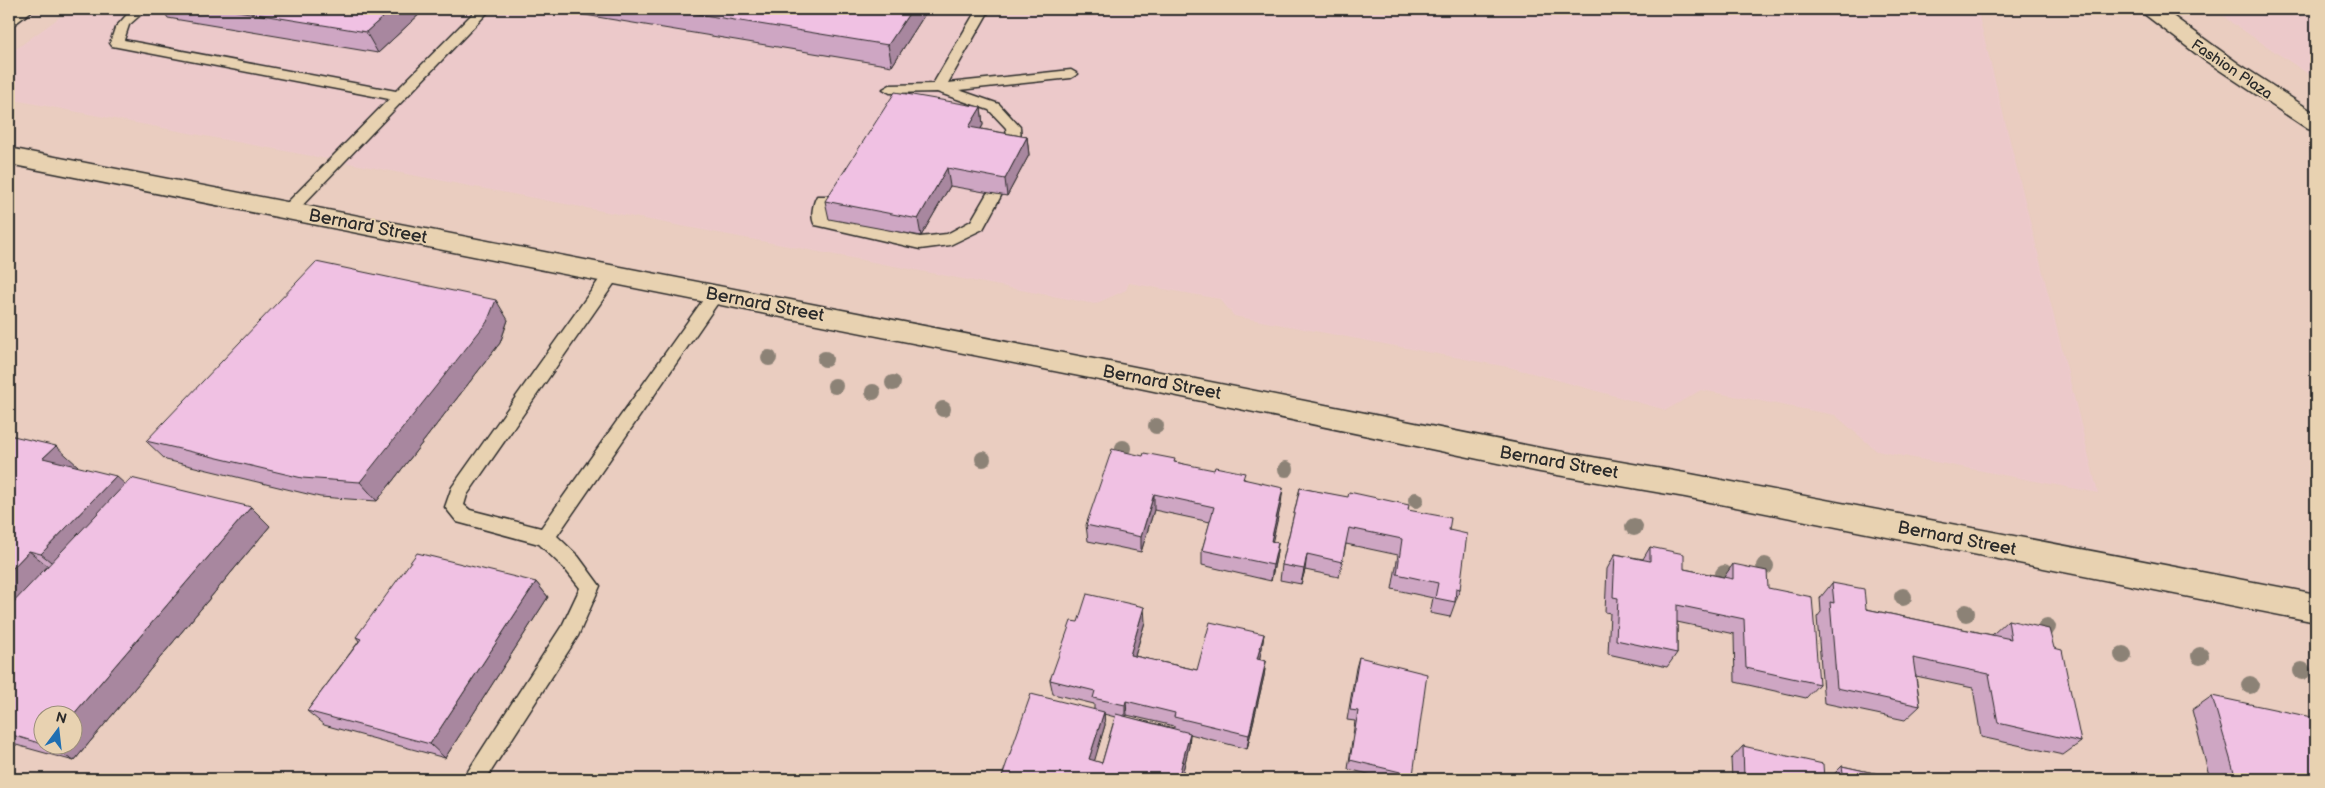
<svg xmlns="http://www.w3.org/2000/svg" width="2325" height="788" viewBox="0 0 2325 788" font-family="'Balsamiq Sans',sans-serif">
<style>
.built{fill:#ecc9ca}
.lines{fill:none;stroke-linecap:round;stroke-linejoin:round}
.service-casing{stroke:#2b2b2b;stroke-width:3}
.minor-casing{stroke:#2b2b2b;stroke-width:3}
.tertiary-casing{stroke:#2b2b2b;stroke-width:3}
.secondary-casing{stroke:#2b2b2b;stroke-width:3}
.service{fill:#e8d2b1;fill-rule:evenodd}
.minor{fill:#e8d2b1;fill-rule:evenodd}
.tertiary{fill:#e8d2b1;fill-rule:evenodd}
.secondary{fill:#e8d2b1;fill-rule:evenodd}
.tree{fill:#8c8276}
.wall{fill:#cea6c3;stroke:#2b2b2b;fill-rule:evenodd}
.shaded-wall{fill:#a8879f;stroke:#2b2b2b}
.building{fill:#f0c1e3;stroke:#2b2b2b}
.labels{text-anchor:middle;stroke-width:4;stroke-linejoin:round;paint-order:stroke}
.far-street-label{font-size:15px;fill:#2b2b2b;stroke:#e8d2b1}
.street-label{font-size:18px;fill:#2b2b2b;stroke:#e8d2b1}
</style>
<rect width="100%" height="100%" fill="#eacdc0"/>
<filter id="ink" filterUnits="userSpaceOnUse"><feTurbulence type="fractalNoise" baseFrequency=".02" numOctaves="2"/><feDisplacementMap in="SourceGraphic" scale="10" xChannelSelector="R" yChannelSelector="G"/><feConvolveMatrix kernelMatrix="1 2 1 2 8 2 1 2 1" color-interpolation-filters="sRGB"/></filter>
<g filter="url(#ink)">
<path class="built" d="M71 9H1977L2098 493 1877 451 1835 415 1701 390 1666 410 1513 368 1234 316 1220 299 1129 283 1126 290 1095 304 9 99V54Z
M2215 9H2316V79L2232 23Z"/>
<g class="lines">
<g class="service-casing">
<path id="service" d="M132 9H147L129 25 124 40 396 91 477 9H491L294 214H284L281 210 284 206 389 99 112 46 110 43 115 28Z
M977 9H990L948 83 1071 70 1078 74 1071 78 959 90 999 104 1020 127 1022 152 1020 155H1010L1006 128 989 110 937 92 890 93 883 89 890 85 933 84Z
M994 189 999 190 1002 194 983 229 950 245 920 249 820 226 815 225C810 218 813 203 817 196H827L830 200 828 217 920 237 947 234 971 221 989 190Z
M612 268 618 270 620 274 618 278 467 495 464 505 470 510 541 528 710 290H722L724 294 557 536 578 556 600 586 578 636 486 779H463L563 624 580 588 564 568 539 544 457 522 445 507 452 487 606 270Z"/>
</g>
<g class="minor-casing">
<path id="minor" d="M2140 9H2163L2239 64 2316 114V131L2308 129 2203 59 2143 13Z"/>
</g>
<g class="tertiary-casing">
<path id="tertiary" d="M9 148 1130 366 1540 448 1685 473 2316 594V622L1685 497 1540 472 1130 386 9 164Z"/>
</g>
<g class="secondary-casing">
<path id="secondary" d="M10 9H34L16 23 9 25Z"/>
</g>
<use href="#service" class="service"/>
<use href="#minor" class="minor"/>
<use href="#tertiary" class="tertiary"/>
<use href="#secondary" class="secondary"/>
</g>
<g class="tree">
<circle cx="769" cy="358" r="8"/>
<circle cx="825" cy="359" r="8"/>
<circle cx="893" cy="383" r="8"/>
<circle cx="835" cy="386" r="8"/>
<circle cx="873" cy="392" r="8"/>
<circle cx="943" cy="409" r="8"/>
<circle cx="1156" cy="426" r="8"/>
<circle cx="1123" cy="448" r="8"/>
<circle cx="983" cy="459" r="8"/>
<circle cx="1286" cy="469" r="8"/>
<circle cx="1416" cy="500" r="8"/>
<circle cx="1634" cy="527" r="9"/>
<circle cx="1765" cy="566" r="9"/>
<circle cx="1724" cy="574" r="9"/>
<circle cx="1903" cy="597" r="9"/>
<circle cx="1966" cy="613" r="9"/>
<circle cx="2047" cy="627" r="9"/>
<circle cx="2123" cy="655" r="9"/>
<circle cx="2200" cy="656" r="9"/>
<circle cx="2302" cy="671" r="9"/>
<circle cx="2250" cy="685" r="9"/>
</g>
<path class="wall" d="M162 9H425L378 53 168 18Z
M549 9H927V11L892 66Z
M981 107 983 125 981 129 1027 137 1029 155 1007 196 950 186 921 236 829 219 825 201Z
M508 320 500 343 377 501 320 497 166 460 146 441Z
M9 435 78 466 77 467 125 484 251 507 270 526 74 761 9 743ZM42 716 72 746H42Z
M1175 462 1245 479 1281 504 1272 541 1278 543 1276 558 1271 581 1202 565V550L1210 522 1154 510 1141 552 1088 541 1086 525Z
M1300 488 1408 510 1449 530 1460 589 1450 617 1430 613 1433 598 1392 589 1398 555 1346 544 1339 577 1305 570 1301 584 1280 580 1282 565Z
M1650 547 1684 569 1724 577 1733 564 1768 588 1819 684 1806 698 1735 682 1734 634 1677 622V653L1667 667 1608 654 1610 613 1605 612 1607 569 1615 554 1643 559Z
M536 582 548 597 445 758 324 725 307 711 359 641 356 637Z
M1832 583 1866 609 1992 635 2008 620 2054 648 2081 742 2063 755 1981 737 1973 688 1916 676 1920 706 1905 720 1824 703 1817 617 1821 612 1820 598Z
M1078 622H1145L1135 656 1197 670 1264 634 1262 648 1259 660 1266 661 1264 676 1247 749 1190 734 1189 746 1181 779H1001L1094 709V704L1053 694 1050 680ZM1104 714 1115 717 1102 763 1094 761 1105 725ZM1127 715 1174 726V728L1126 717Z
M1359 657 1413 775 1412 779H1388L1348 769 1355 721 1347 720 1356 668Z
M2212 696 2316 779H2210L2192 710Z
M1743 746 1824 779H1732L1731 759Z
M1842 766 1901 779H1829Z"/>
<path class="shaded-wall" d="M392 9H425L378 53 366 32Z
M912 9H927V11L892 66 888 45Z
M981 107 983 125 972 144 969 127Z
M1027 137 1029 155 1007 196 1005 179Z
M947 168 950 186 921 236 918 219Z
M496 300 508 320 500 343 377 501 360 482Z
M56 446 78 466 66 478 43 458Z
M116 476 137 495 65 573 41 554Z
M1283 488 1281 504 1269 557 1271 541Z
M1154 494V510L1141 552V537Z
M251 507 270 526 74 761 48 746H72V716Z
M1278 543 1276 558 1271 581 1273 565Z
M29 551 53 570 9 617V572Z
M1307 554 1305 570 1301 584Z
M536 582 548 597 445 758 430 744Z
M1144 607 1145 622 1131 669 1130 655Z
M1264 634 1262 648 1256 674 1257 659Z
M1266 661 1264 676 1247 749 1249 735Z
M1126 701 1127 715 1125 719V705Z
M1104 712 1105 725 1091 773 1089 759Z
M1190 733 1189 746 1181 779H1178Z"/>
<path class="building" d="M225 9H392L366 32Z
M667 9H912L888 45Z
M895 92 981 107 969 127 1027 137 1005 179 947 168 918 219 825 201Z
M316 262 496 300 487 322 360 482 302 478 146 441Z
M9 435 56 446 43 458 116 476 41 554 29 551 9 572Z
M1112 449 1143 456 1144 453 1175 459 1174 462 1214 470 1215 467 1245 473 1243 479 1283 488 1271 541 1278 543 1273 565 1202 550 1214 507 1154 494 1141 537 1086 525Z
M131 478 251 507 72 716H42V744L9 734V607Z
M1300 488 1348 497 1349 492 1409 505 1408 510 1451 518 1449 530 1467 534 1460 589 1456 588 1455 602 1435 598 1438 583 1397 574 1402 539 1349 528 1342 562 1307 554 1304 569 1282 565Z
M1650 547 1684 554V569L1733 579V564L1767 571 1768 588 1812 597 1819 684 1746 668 1744 619 1677 605V653L1616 640 1618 598 1613 597 1615 554 1650 561Z
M417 553 536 582 430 744 307 711 361 639 356 637Z
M1832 583 1864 589 1866 609 2011 639 2008 620 2049 629 2054 648 2062 650 2081 742 1998 723 1989 674 1913 658 1920 706 1837 688 1830 602 1834 603Z
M1087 594 1144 607 1130 655 1197 670 1210 622 1264 634 1257 659 1266 661 1249 735 1174 717 1175 713 1126 701 1125 705 1093 698 1095 691 1050 680 1071 621 1078 622Z
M1359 657 1427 674 1413 775 1350 760 1358 711 1350 710Z
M1031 694 1104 712 1089 759 1102 763 1116 714 1190 733 1178 779H1001Z
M2212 696 2316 718V779H2236Z
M1743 746 1823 764 1824 779H1744Z
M1842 766 1901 779H1844Z
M1339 776 1353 779H1338Z"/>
</g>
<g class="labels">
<g class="far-street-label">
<text transform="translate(2232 69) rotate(34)" y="5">Fashion Plaza</text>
</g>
<g class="street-label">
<text transform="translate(368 226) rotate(11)" y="6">Bernard Street</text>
<text transform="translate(765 304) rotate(11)" y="6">Bernard Street</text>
<text transform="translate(1162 382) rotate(11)" y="6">Bernard Street</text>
<text transform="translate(1559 462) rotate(10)" y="6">Bernard Street</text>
<text transform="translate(1957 538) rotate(11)" y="6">Bernard Street</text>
</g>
</g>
<rect width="2325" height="788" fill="none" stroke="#e8d2b1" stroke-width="30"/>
<rect x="15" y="15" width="2295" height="758" fill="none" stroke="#2b2b2b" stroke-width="2" filter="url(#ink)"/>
<g transform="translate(58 730) rotate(15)"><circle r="24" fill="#e8d2b1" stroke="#9c8f7b"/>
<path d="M0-4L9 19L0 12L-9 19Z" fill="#1f6fb2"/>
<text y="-8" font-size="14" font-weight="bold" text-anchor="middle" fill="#2b2b2b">N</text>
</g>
</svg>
